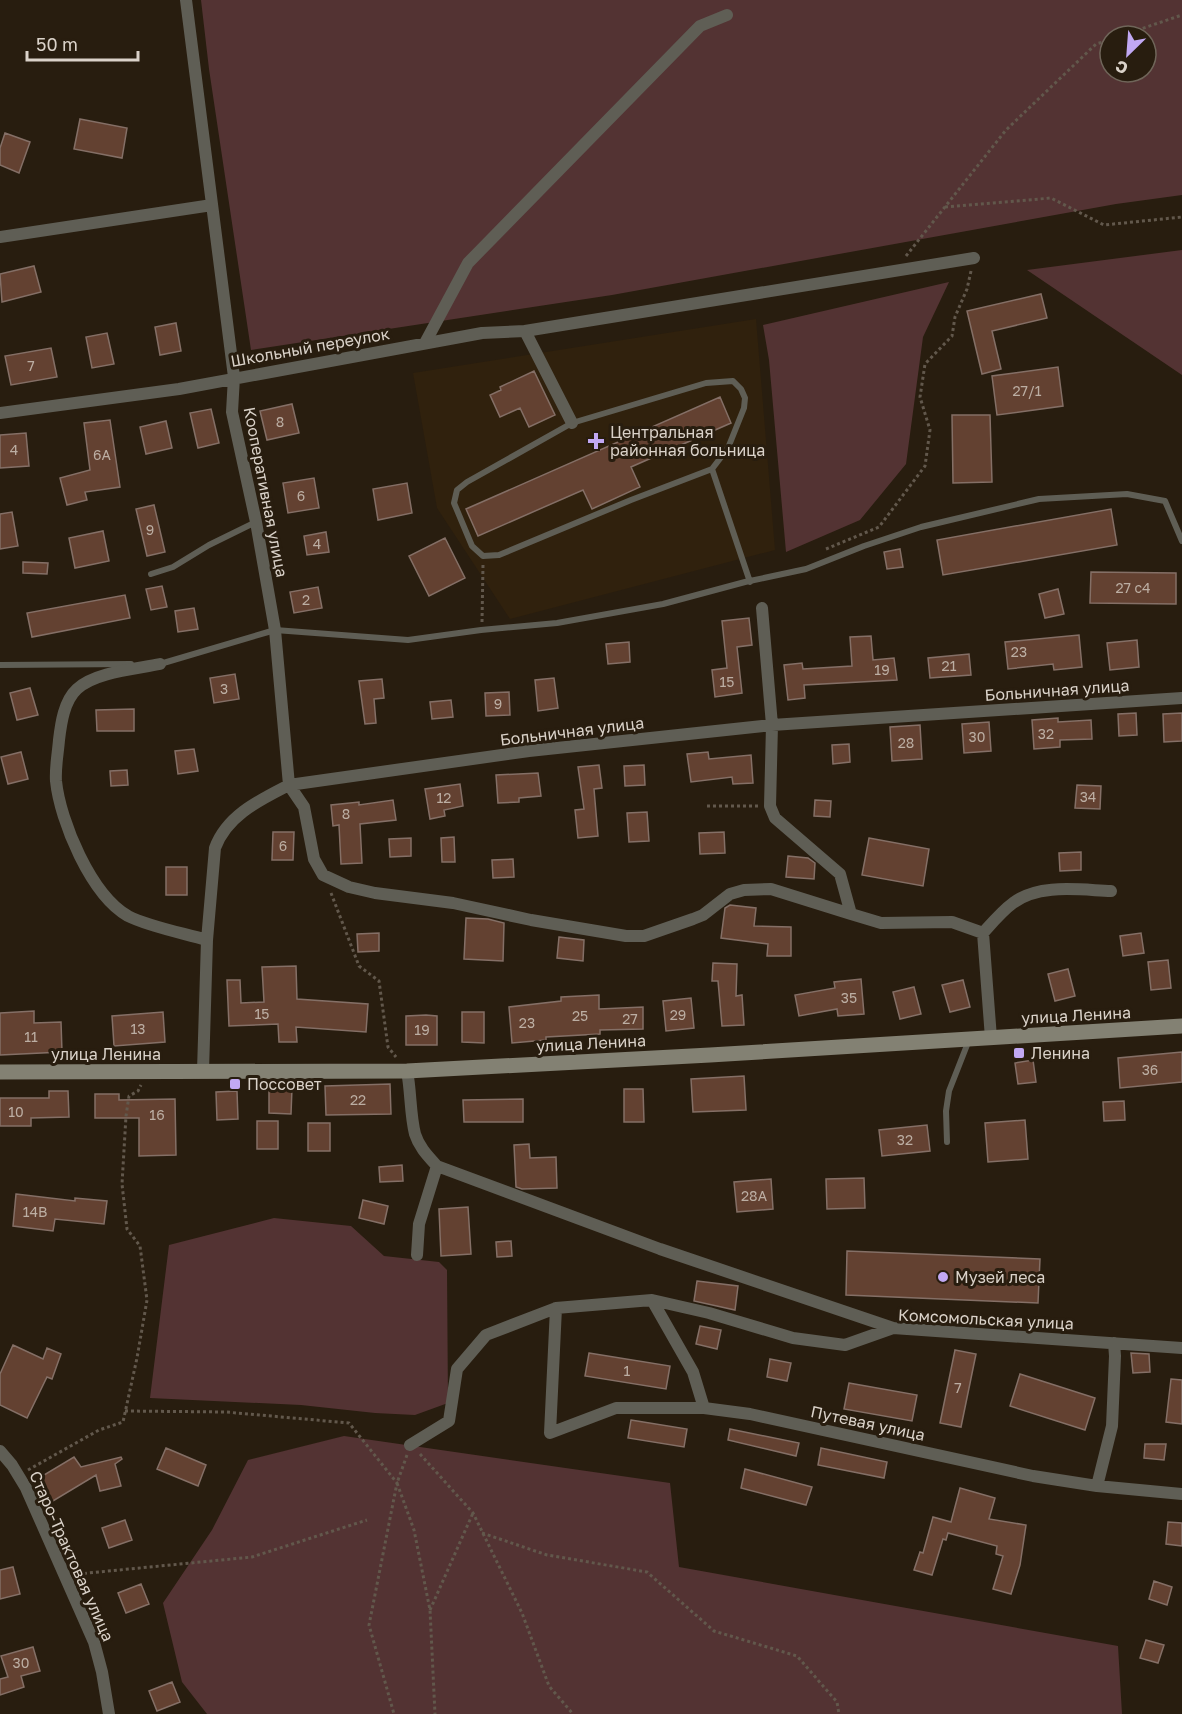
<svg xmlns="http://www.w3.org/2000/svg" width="1182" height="1714" viewBox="0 0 1182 1714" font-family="'Golos Text',sans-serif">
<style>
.built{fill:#30210d}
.green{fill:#533333;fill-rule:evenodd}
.building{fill:#634131;stroke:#846f66;stroke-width:1.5}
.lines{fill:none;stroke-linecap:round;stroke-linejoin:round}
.path{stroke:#62584c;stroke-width:3;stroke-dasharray:3 3;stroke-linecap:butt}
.lane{stroke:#5f5e55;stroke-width:6}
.street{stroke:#5f5e55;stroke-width:12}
.secondary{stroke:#838173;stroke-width:15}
.poi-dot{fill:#c1a8f3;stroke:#281d0f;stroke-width:2}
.labels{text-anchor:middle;stroke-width:6;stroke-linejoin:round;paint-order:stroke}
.number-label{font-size:14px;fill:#bcaea3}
.street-label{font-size:16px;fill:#dad2c9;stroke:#281d0f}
.poi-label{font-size:16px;fill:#dad2c9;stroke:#281d0f;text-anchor:start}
</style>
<rect width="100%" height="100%" fill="#281d0f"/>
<path class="built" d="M756 319 775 550 510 619 437 508 413 373Z"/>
<path class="green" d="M201 0H1182V195L1116 204 612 295 251 350 209 69ZM1110 36H1146V72H1110Z
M1182 250V375L1027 270Z
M949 282 923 337 906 464 860 520 786 552 769 360 763 325Z
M274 1218 351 1226 384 1256 439 1262 447 1270 448 1403 415 1415 375 1413 301 1405 150 1398 169 1245Z
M344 1436 670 1483 679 1567 1118 1646 1122 1714H207L182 1682 163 1603 212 1530 248 1460Z"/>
<path class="building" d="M80 119 127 128 122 158 74 149Z
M5 133 30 142 19 173 0 165V148Z
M34 266 41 292 2 302 0 274Z
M1041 294 1047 318 992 331 1001 369 982 374 967 311Z
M176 323 181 351 160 355 155 327Z
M107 333 114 364 92 368 86 337Z
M51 348 57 377 11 385 5 356Z
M1058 367 1063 406 997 415 992 376Z
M534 371 555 415 529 427 520 408 500 417 490 395 501 390 500 387Z
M720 397 731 423 631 467 640 487 592 509 583 490 478 536 466 509Z
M292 404 299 433 267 440 260 411Z
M211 409 219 443 198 448 190 413Z
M952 415H990L992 482 953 483Z
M110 420 120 487 85 492 87 500 67 505 60 478 90 470 84 423Z
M166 421 172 448 146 454 140 427Z
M26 433 29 466 0 468V435Z
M314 478 319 508 288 513 283 483Z
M407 483 412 513 378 520 373 489Z
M154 505 165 552 147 556 136 509Z
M1111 509 1117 545 943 575 937 540Z
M12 512 18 546 0 549V514Z
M103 531 109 561 75 568 69 538Z
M326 532 329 552 307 555 304 536Z
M445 538 465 578 429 596 409 556Z
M900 549 903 567 887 569 884 552Z
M23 562 48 563 47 574 23 573Z
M1091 572 1176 573V604L1090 603Z
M162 586 167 607 151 610 146 589Z
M318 587 322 608 294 613 290 592Z
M1058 589 1064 614 1045 618 1039 594Z
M125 595 130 618 32 637 27 613Z
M194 608 198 629 178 632 175 611Z
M749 618 752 645 737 647 742 693 715 697 712 670 727 668 722 621Z
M1079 635 1082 667 1054 670 1053 664 1008 669 1005 642Z
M871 636 873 660 894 658 897 680 804 685 805 698 788 700 784 665 802 663 803 669 852 666 850 637Z
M1137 640 1139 667 1110 670 1107 643Z
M629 642 630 662 608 664 606 644Z
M969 654 971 675 930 678 928 658Z
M235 674 239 699 214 703 210 678Z
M554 678 558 708 538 711 535 680Z
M382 679 384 698 374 699 376 723 365 724 359 681Z
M30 688 38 715 17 720 10 693Z
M509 692 510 715 486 716 485 693Z
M451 700 453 717 432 719 430 702Z
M134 709V731H97L96 710Z
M1136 713 1137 735 1119 736 1118 714Z
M1182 713V741L1164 742 1163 714Z
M1058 718V722L1091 720 1092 739 1060 740V747L1034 749 1032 720Z
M989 722 991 751 964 753 962 724Z
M920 725 922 759 892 761 890 727Z
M849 744 850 762 833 764 832 745Z
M194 749 198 771 178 774 175 751Z
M21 752 28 779 8 784 1 757Z
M708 752 709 759 751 755 753 783 733 784 732 777 691 782 687 754Z
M599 765 602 788 594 789 598 836 578 838 575 810 584 809 578 767Z
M644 765 645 785 625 786 624 766Z
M127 770 128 785 111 786 110 771Z
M538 773 541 796 519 798V802L498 803 496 775Z
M460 784 463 806 444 810 445 816 430 819 425 789Z
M1077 785 1101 786 1100 809 1075 808Z
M393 800 396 820 360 824 362 863 341 864 339 825 333 826 331 805 359 802V805Z
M815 800 831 801 830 817 814 816Z
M647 812 649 841 629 842 627 813Z
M273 832H294L293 860H272Z
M724 832 725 853 700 854 699 833Z
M454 837 455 862H442L441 838Z
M411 838V856L390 857 389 839Z
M869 838 929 849 923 886 862 875Z
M1081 852V870L1060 871 1059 853Z
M788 856 808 858 815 863 814 879 786 877Z
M513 859 514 877 493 878 492 860Z
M166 867H187V895H166Z
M730 905 756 908 754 926 791 927V956H767L768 944 721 938 725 908Z
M466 918 488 919 504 923 503 961 464 959Z
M379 933V951L358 952 357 934Z
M1141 933 1144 953 1123 956 1120 936Z
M559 937 584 940 583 961 557 958Z
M1168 960 1171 988 1151 990 1148 962Z
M713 963 737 964 736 996 742 995 744 1025 722 1026 718 981H712Z
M296 966 297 999 368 1004 366 1032 296 1027 297 1042H279L278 1024 229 1026 227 980H240L241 1003 264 1002 262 967Z
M1068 969 1075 996 1055 1001 1048 974Z
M861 979 864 1014 838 1016 837 1009 799 1016 795 995 835 988 834 982Z
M963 980 970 1007 950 1012 942 985Z
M914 987 921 1014 900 1019 893 992Z
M599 995V1009L643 1007V1029L600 1030V1034L546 1037V1040L512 1043 509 1007 561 1001V997Z
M691 998 694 1028 666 1031 663 1001Z
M34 1011V1023L61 1022 62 1052 0 1055V1013Z
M163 1012 165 1042 114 1046 112 1016Z
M462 1012H484V1043L462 1042Z
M426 1015 437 1016V1045H406V1016Z
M1182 1052V1082L1120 1088 1118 1058Z
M1033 1060 1036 1082 1018 1084 1015 1063Z
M744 1076 746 1110 693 1112 691 1079Z
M390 1084 391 1114 326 1115 325 1086Z
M269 1088H292L291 1114 269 1113Z
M624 1089H643L644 1122H624Z
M49 1091H68L69 1117 31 1118V1126H0V1098H49Z
M237 1091 238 1119 217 1120 216 1092Z
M95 1094H119V1100L175 1099 176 1155 139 1156V1118H95Z
M523 1099V1122H464L463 1100Z
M1124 1101 1125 1120 1104 1121 1103 1102Z
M1025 1120 1028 1159 988 1162 985 1123Z
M257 1121H278V1149H257Z
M308 1123H330V1151H308Z
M927 1125 930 1151 882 1156 879 1130Z
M529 1144 530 1158 556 1157 557 1188 522 1189 516 1187 514 1145Z
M402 1165 403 1181 380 1182 379 1167Z
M864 1178 865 1208 827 1209 826 1179Z
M771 1179 773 1209 737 1212 734 1182Z
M16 1194 75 1201V1198L107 1201 104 1224 55 1219 53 1231 13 1226Z
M363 1200 388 1206 384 1224 359 1218Z
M468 1207 471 1254 441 1256 439 1209Z
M511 1241 512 1256 497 1257 496 1242Z
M847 1251 1040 1259 1038 1303 846 1295Z
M697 1281 738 1286 735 1310 694 1301Z
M700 1326 721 1330 717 1349 696 1344Z
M13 1345 43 1359 47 1348 61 1354 52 1379 47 1377 27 1418 0 1405V1374Z
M955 1350 976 1354 961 1427 940 1423Z
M589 1353 670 1366 666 1389 585 1376Z
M1131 1353 1149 1354 1150 1372 1133 1373Z
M770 1359 791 1363 787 1381 767 1377Z
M1020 1374 1095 1398 1085 1430 1010 1406Z
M1171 1379 1182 1380V1424L1166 1422Z
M849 1383 917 1395 912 1421 844 1409Z
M631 1420 687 1429 684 1447 628 1438Z
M730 1429 799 1443 796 1456 728 1440Z
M1145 1444H1166L1164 1460 1144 1458Z
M166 1448 206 1465 198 1486 157 1469Z
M821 1448 887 1462 884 1478 818 1465Z
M74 1457 81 1467 121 1457 122 1459 115 1464 121 1486 100 1491 96 1475 48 1504 34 1481Z
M745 1469 812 1487 806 1505 741 1488Z
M960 1488 995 1498 989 1519 1026 1525 1020 1565 1011 1594 993 1589 1003 1556 996 1554 997 1546 948 1533 946 1540 943 1539 932 1575 914 1570 920 1552 923 1553 933 1517 951 1522Z
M125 1520 132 1540 109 1548 102 1528Z
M1168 1522 1182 1523V1546L1166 1544Z
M13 1567 20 1594 0 1599V1570Z
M1154 1581 1172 1587 1167 1605 1149 1599Z
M141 1584 149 1604 126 1613 118 1593Z
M1146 1640 1164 1645 1158 1663 1140 1658Z
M33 1647 40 1671 21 1676 24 1687 0 1695V1679L8 1677 1 1656Z
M172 1682 180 1702 157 1711 149 1691Z"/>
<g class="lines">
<path class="path" d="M1120 36 1182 15
M945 207 1051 198 1104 225 1182 217
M906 256 1006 130 1096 44 1110 40
M826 549 879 527 925 466 930 430 920 397 925 364 952 336 955 317 967 289 971 271
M482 622 483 565
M707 806H759
M331 893 359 966 379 981 388 1047 396 1057
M125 1411 226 1412 349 1423 397 1483 369 1625 394 1714
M420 1454 473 1513 522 1613 549 1686 573 1714
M407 1455 397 1483 414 1530 430 1610 435 1714
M28 1470 99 1430 123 1422 137 1358 147 1300 140 1246 127 1229 122 1184 126 1116 129 1096 138 1091 141 1085
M482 1533 547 1555 647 1572 714 1631 797 1656 837 1702 839 1714
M78 1574 252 1557 367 1520
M430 1610 473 1513"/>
<path class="lane" d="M733 381 741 389 745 398 744 408 728 448 712 469 631 500 499 555 483 556 472 546 454 503 457 490 467 482 572 423 706 383Z
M712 469 750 582
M151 574 173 567 209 545 256 522
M160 664 275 630 408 640 481 630 557 623 663 604 745 582 806 569 864 546 921 527 1039 499 1127 494 1165 501 1182 541
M0 665 131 664
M947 1142 946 1111 949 1091 969 1040"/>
<path class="street" d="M186 0 234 377 232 412 256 522 275 630 289 785 304 807 314 859 323 875 349 887 375 893 453 903 531 920 626 936H644L693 919 703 915 730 894 744 890 771 889 851 914
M0 237 212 205
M525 331 974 258
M425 343 468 263 700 26 727 15
M0 413 179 389 482 333 525 331 572 423
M762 608 772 725 770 806 775 818 840 874 851 914 881 923 952 922 983 933
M160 664C136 669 95 672 77 689 64 701 61 723 59 740 58 753 55 768 56 781 60 821 91 895 128 916 150 927 183 933 207 940
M991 1038 983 933C992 923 1002 911 1013 903 1039 883 1081 890 1111 891
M203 1071 207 940 215 848C227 815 260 800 289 785L529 751 772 725 1182 698
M407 1071C411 1091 410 1114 415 1134 419 1147 428 1156 437 1166L419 1224 417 1255
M437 1166 660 1249 893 1328
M652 1300 693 1372 704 1408
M1182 1348 893 1328 845 1345 793 1338 709 1313 652 1300 556 1308 550 1433 616 1408H704L750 1414 1033 1476 1097 1486 1182 1494
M410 1445 449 1421 457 1369 486 1335 556 1308
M0 1451 12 1465 26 1488 94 1642 102 1672 109 1714
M1097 1486 1112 1426 1115 1356 1114 1343"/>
<path class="secondary" d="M0 1072 407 1071 710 1055 1182 1026"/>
</g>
<g class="poi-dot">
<path d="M593 432h6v6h6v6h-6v6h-6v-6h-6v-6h6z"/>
<rect x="1013" y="1047" width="12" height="12" rx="3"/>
<rect x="229" y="1078" width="12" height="12" rx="3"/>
<circle cx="943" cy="1277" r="6"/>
</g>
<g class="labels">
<g class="number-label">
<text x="31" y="371">7</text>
<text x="1027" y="396">27/1</text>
<text x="280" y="427">8</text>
<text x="14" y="455">4</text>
<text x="102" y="460">6А</text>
<text x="301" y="501">6</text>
<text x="150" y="535">9</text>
<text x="317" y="549">4</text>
<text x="1133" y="593">27 с4</text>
<text x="306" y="605">2</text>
<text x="1019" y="657">23</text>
<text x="949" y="671">21</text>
<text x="882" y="675">19</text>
<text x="727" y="687">15</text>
<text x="224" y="694">3</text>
<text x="498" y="709">9</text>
<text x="1046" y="739">32</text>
<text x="977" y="742">30</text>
<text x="906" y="748">28</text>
<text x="1088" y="802">34</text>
<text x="444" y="803">12</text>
<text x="346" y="819">8</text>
<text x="283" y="851">6</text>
<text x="849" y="1003">35</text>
<text x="262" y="1019">15</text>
<text x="678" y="1020">29</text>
<text x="580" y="1021">25</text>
<text x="630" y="1024">27</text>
<text x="527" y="1028">23</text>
<text x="138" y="1034">13</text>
<text x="422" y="1035">19</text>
<text x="31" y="1042">11</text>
<text x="1150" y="1075">36</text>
<text x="358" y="1105">22</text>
<text x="16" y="1117">10</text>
<text x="157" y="1120">16</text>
<text x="905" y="1145">32</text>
<text x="754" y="1201">28А</text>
<text x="35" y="1217">14В</text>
<text x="627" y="1376">1</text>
<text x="958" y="1393">7</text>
<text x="21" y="1668">30</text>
</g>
<g class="street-label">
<text transform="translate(310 347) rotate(-10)" y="6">Школьный переулок</text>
<text transform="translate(266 492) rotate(79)" y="6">Кооперативная улица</text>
<text transform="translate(1057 690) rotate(-4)" y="6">Больничная улица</text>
<text transform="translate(572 731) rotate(-7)" y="6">Больничная улица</text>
<text transform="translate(1076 1015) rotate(-3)" y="6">улица Ленина</text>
<text transform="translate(591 1043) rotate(-3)" y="6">улица Ленина</text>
<text x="106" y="1060">улица Ленина</text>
<text transform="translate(986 1319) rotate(3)" y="6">Комсомольская улица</text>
<text transform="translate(868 1423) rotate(12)" y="6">Путевая улица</text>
<text transform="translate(72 1556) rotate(66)" y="6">Старо-Трактовая улица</text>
</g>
<g class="poi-label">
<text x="610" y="438">Центральная<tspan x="610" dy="18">районная больница</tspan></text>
<text x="1031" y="1059">Ленина</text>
<text x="247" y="1090">Поссовет</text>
<text x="955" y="1283">Музей леса</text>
</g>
</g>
<g transform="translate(1128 54) rotate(205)"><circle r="28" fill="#281d0f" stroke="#6f6559" stroke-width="1.5"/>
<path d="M0-4.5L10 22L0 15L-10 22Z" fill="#c1a8f3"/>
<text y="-9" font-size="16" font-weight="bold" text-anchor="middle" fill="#dad2c9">С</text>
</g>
<path d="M27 51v9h111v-9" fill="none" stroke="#dad2c9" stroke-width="3"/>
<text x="36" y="51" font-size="18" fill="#dad2c9" stroke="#281d0f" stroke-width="4.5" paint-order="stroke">50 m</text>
</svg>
